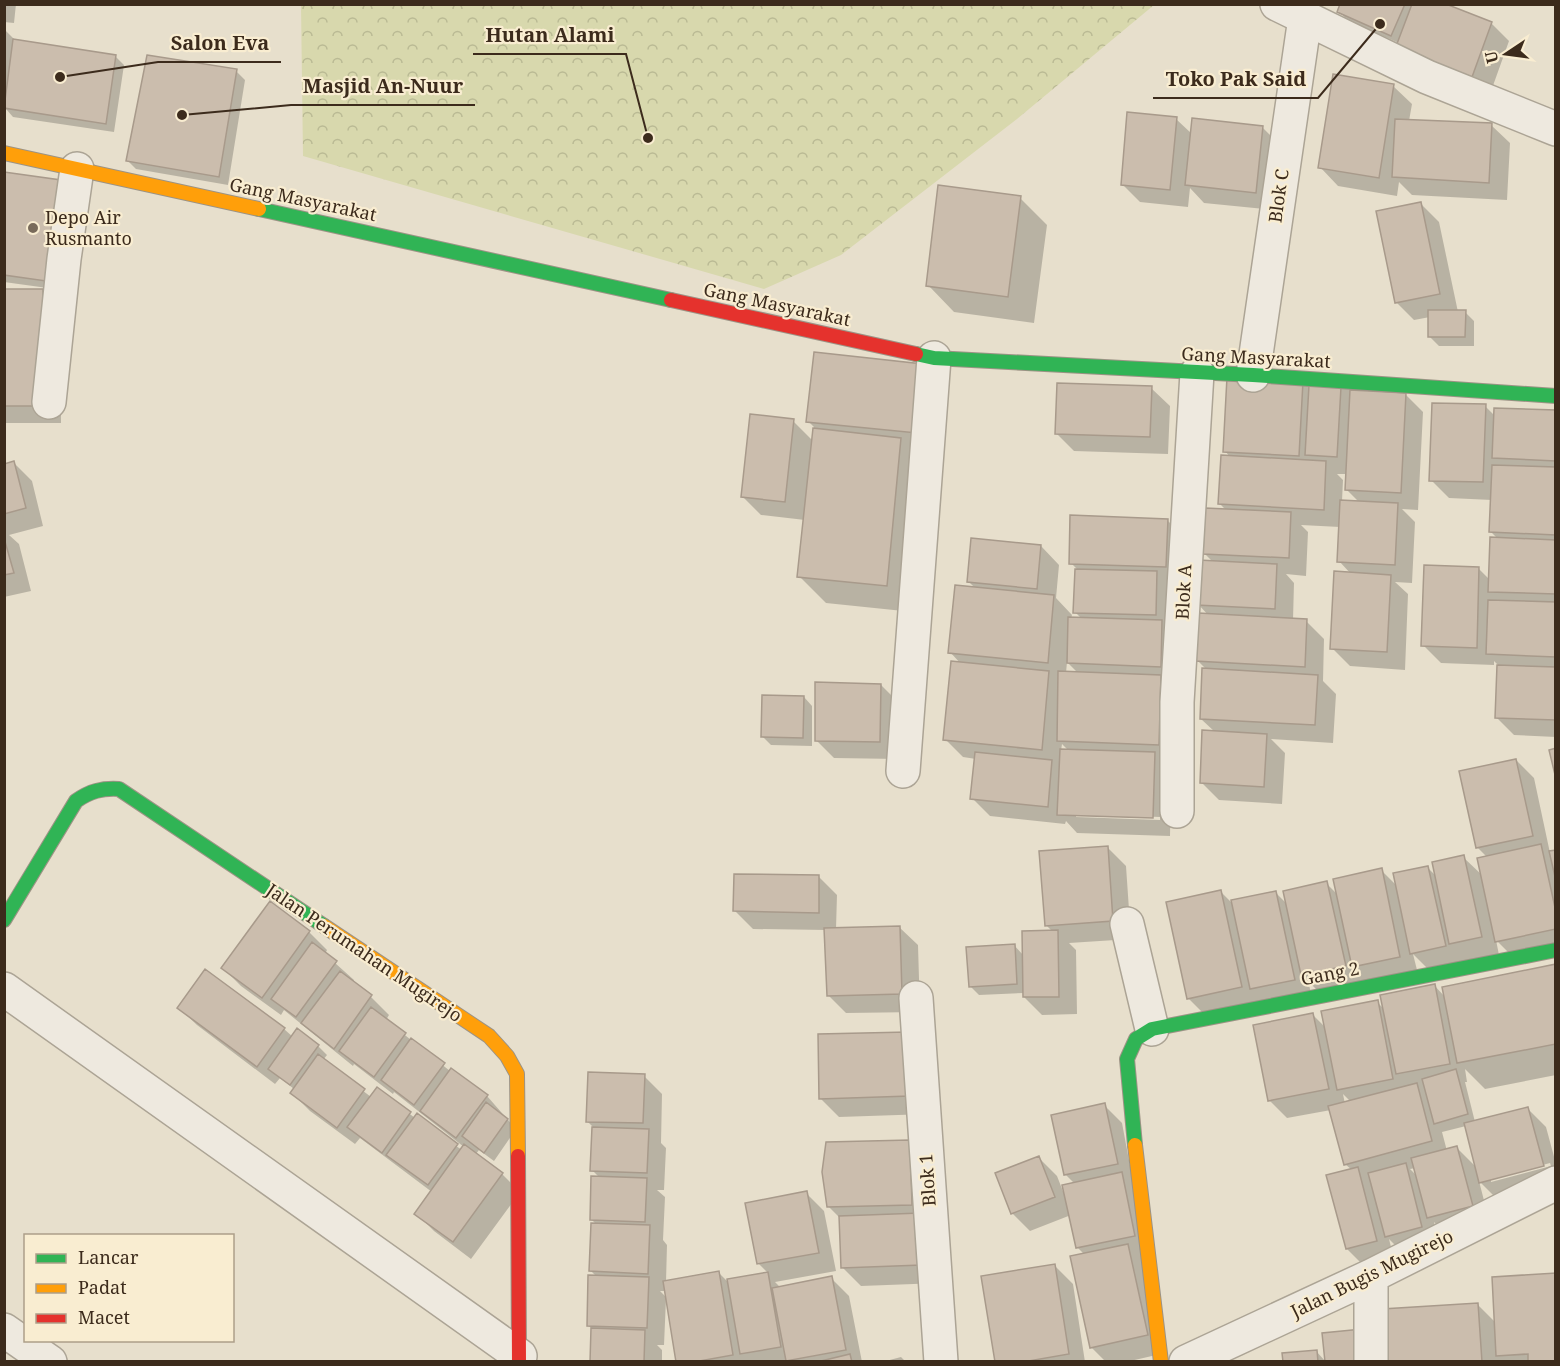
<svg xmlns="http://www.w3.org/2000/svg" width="1560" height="1366" viewBox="0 0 1560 1366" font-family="'Noto Serif',serif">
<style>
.forest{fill:url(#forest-crowns)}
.shadow{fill:#0003;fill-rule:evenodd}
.building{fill:#cbbdad;stroke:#a89a8b;stroke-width:1.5}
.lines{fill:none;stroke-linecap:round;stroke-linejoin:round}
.street-casing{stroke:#aca495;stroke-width:36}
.fast-casing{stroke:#9c9385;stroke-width:16}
.slow-casing{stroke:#9c9385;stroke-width:16}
.jam-casing{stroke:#9c9385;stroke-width:16}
.street{stroke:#eee9df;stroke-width:33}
.fast{stroke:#30b455;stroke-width:14}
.slow{stroke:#ff9f0a;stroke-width:14}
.jam{stroke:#e5322d;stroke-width:14}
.poi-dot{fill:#786a5a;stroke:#f9edd1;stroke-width:2}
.labels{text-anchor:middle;stroke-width:4.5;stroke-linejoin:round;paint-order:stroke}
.street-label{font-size:18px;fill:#3c2b1c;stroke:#f9edd1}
.poi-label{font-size:18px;fill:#3c2b1c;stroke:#f9edd1;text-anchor:start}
.leader{fill:none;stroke:#3c2b1c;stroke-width:2}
.callout-dot{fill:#3c2b1c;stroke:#f9edd1;stroke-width:2}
.callout-label{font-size:20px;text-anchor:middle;font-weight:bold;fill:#3c2b1c;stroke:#f9edd1;stroke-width:4.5;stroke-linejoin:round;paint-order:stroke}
</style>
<defs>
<pattern id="forest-crowns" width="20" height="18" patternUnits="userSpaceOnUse" patternTransform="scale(1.5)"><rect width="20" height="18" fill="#d8d8ad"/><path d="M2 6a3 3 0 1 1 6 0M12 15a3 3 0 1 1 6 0" fill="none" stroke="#baba94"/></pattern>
</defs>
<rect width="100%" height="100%" fill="#e7dfcc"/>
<path class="forest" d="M301 5V4L1154 5 1017 119 841 255 764 289 303 156Z"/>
<path class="shadow" d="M4 4H16L14 23 4 22Z
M1341 4H1441L1491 23 1509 41 1490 94 1399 43 1347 20 1339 11Z
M4 29 16 41 115 56 124 65 114 132 13 117 6 109 4 116Z
M236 71 245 80 228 185 136 169 127 160Z
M1393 86 1412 104 1409 121 1491 125 1510 143 1507 200 1412 195 1399 182 1397 196 1338 186 1320 167Z
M1176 119 1192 134 1262 127 1280 145 1274 210 1204 203 1190 188 1188 207 1140 202 1122 184Z
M4 173 62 290 4 282Z
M1020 198 1047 225 1034 323 954 312 928 285Z
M1421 204 1439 222 1458 312H1465L1474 321V346H1439L1430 337V317L1414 320 1396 302Z
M4 291H42L60 309 61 423H4Z
M815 353 934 451 910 448 927 466 913 612 826 603 799 576 805 520 761 515 743 497 793 421 813 441 814 427 808 421Z
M1229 378 1405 394 1423 412 1418 510 1402 509 1415 522 1412 583 1395 582 1408 594 1405 670 1350 666 1332 648 1351 574 1339 561 1340 527 1301 525 1308 532 1306 576 1286 574 1294 583 1293 620 1306 621 1324 639 1323 681 1336 694 1333 743 1271 739 1285 753 1282 804 1219 800 1201 782 1215 732 1201 719 1207 670 1197 660 1209 616 1198 604 1213 562 1204 553 1227 511 1220 504 1230 457 1225 451ZM1337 474H1347L1346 489 1359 502 1342 501 1343 480Z
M1151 388 1170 406 1168 454 1074 451 1056 433Z
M1485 406 1495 416 1556 412V737L1514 735 1496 717 1498 665 1494 661V665L1441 663 1423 645 1479 569 1490 580 1498 539 1490 531 1492 500 1449 498 1431 480Z
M14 463 32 481 43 526 9 535 19 544 31 591 4 597V465Z
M1167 520 1185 538 1184 585 1168 584 1175 591 1170 836 1077 833 1066 821 1065 824 990 816 972 798 976 759 963 757 945 739 961 664 950 652 976 589 968 581 1041 546 1059 565 1056 598 1072 615 1071 619H1082L1075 612 1077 569 1071 563ZM1067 662 1079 674 1066 673ZM1062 744 1069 751H1061ZM1076 814 1160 817V820L1076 817Z
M881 685 899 703 898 759 834 758 816 740Z
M804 697 812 706V746L771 745 763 737Z
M1516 760 1534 778 1550 853 1556 851V951L1515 959 1496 940 1499 955 1430 971 1413 954 1418 974 1320 993 1308 981 1312 997 1206 1016 1188 998 1220 891 1231 902 1275 892 1287 904 1326 883 1338 895 1381 870 1397 886 1427 867 1437 877 1463 857 1483 876 1487 857 1477 847Z
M1108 848 1126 866 1131 939 1069 943 1076 950 1077 1014 1042 1015 1024 997V993L979 995 971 987 1014 945 1023 955 1053 932 1046 925Z
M819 877 837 895 836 929 899 927 918 945 920 1012 846 1013 828 995 826 930 753 929 735 911Z
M309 932 327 950 325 954 354 980 353 983 371 997 389 1015 386 1020 450 1071 487 1096 516 1129 494 1161 479 1150 476 1154 502 1174 520 1192 471 1259 434 1231 416 1213 432 1192 360 1138 355 1144 310 1111 292 1093 294 1089 280 1078 275 1084 197 1025 179 1008 284 1029 293 1037 318 1046 327 1055 323 1060 371 1097 377 1089 415 1118 462 1150 464 1147 394 1092 393 1094 354 1064 353 1066 284 1010 281 1015 241 986 223 968Z
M1556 966V1075L1485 1089 1465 1069 1467 1082H1465L1475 1122 1528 1109 1546 1127 1556 1164V1186L1499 1201 1479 1181 1490 1224 1447 1235 1434 1222 1439 1245 1404 1254 1389 1239 1394 1259 1365 1267 1347 1249 1352 1170 1345 1164 1331 1110 1287 1118 1269 1100 1313 1015 1326 1028 1377 1002 1384 1009 1434 985 1445 997ZM1343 1094 1351 1102 1345 1104ZM1466 1126 1477 1168 1457 1148 1447 1151 1442 1132ZM1550 1163 1551 1166 1491 1182V1179ZM1416 1168 1418 1177 1410 1169Z
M908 1034 928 1114 839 1117 821 1099Z
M644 1076 662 1094 661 1143 666 1148 664 1190H657L665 1197 663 1240 667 1245 666 1282 719 1273 730 1284 729 1280 769 1274 758 1263 806 1193 824 1211 836 1271 775 1282 781 1288 831 1278 849 1296 862 1362H678L666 1299 664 1345H657L662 1350V1362H592V1329L588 1325 597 1277 591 1271 597 1225 591 1219 599 1177 592 1170 593 1127 587 1121ZM660 1291H666L667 1298Z
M1104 1105 1122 1123 1165 1353 1126 1362H1106L1091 1347 1085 1255 1078 1248 1071 1215 1030 1231 1012 1213 1039 1158 1057 1176 1064 1194 1075 1184 1066 1175Z
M909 1142 940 1283 861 1286 843 1268 841 1219 828 1206Z
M1055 1266 1073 1284 1085 1362H996Z
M1478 1305 1496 1323 1556 1362H1386Z
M1316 1351 1326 1362H1284Z
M901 1357 906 1362H882Z"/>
<path class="building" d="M1340 4H1405L1391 36 1337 12Z
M1412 4H1446L1492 22 1472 77 1395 49Z
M13 39 116 55 106 124 4 108Z
M147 55 237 69 219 177 126 161Z
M1333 74 1394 84 1379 178 1318 168Z
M1127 112 1177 117 1170 190 1121 185Z
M1192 118 1263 126 1256 193 1185 185Z
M1395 119 1492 123 1489 183 1392 177Z
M4 172 68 181 53 282 4 275Z
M938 185 1021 196 1008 297 926 286Z
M1421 202 1440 294 1395 303 1376 211Z
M4 289H43V406H4Z
M1428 310H1466L1465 337H1428Z
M814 352 923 364 917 433 806 422Z
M1227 377 1303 381 1299 456 1223 452Z
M1057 383 1152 386 1150 437 1055 434Z
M1309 385 1341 387 1337 457 1305 455Z
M1350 390 1406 393 1401 493 1345 490Z
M1432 403 1486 404 1483 482 1429 481Z
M1494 408 1556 410V461L1492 458Z
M750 414 794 419 785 502 741 497Z
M813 428 901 438 887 586 797 577Z
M1221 455 1326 461 1324 510 1218 504Z
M14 461 26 508 4 514V464Z
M1492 465 1556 467V535L1489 532Z
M1340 500 1398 503 1395 565 1337 562Z
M1205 508 1291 512 1289 558 1203 554Z
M1070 515 1168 519 1166 567 1069 564Z
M1490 537 1556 540V594L1488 592Z
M4 538 14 573 4 575Z
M971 538 1041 545 1037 589 967 582Z
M1198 560 1277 564 1275 609 1196 605Z
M1424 565 1479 567 1477 648 1421 646Z
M1075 569 1157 571 1156 615 1073 613Z
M1334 571 1391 575 1387 652 1330 649Z
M955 585 1054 595 1048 663 948 653Z
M1488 600 1556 602V657L1486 654Z
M1198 613 1307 619 1305 667 1195 661Z
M1068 617 1162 620 1161 667 1067 663Z
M951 661 1049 671 1042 750 943 740Z
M1497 665 1556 667V720L1495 718Z
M1202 668 1318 675 1315 725 1200 719Z
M1058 671 1161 675 1159 745 1057 741Z
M815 682 881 684 880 742 815 741Z
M762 695 804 696 803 738 761 737Z
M1202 730 1267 734 1264 787 1200 783Z
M1556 748V779L1549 750Z
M1060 749 1155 752 1153 818 1057 815Z
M975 752 1052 760 1048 807 970 799Z
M1516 759 1533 836 1476 848 1459 771Z
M1541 844 1556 912V929L1495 942 1477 858Z
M1108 846 1113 921 1045 926 1039 851Z
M1556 850V881L1549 851Z
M1464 855 1482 937 1449 944 1432 862Z
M1428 866 1446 946 1410 954 1393 873Z
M1382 868 1400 957 1352 967 1333 879Z
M734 874 819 875V913L733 911Z
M1327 881 1346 966 1301 975 1283 891Z
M1221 890 1242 987 1187 999 1166 902Z
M1276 891 1295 980 1250 989 1231 900Z
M270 901 310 931 262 998 221 968Z
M900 926 902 994 827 996 824 928Z
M1058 930 1059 997H1023L1022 931Z
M312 942 337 961 296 1017 271 999Z
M1015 944 1017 984 969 987 966 947Z
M1556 964V1044L1457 1063 1442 987Z
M205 969 285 1028 257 1067 177 1008Z
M340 971 372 995 334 1049 301 1023Z
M1435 984 1450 1064 1396 1074 1380 995Z
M1378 1000 1393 1079 1337 1090 1321 1011Z
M371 1007 406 1033 374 1077 339 1051Z
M1313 1013 1329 1089 1268 1101 1253 1025Z
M297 1028 319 1045 290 1085 268 1069Z
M908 1032 910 1096 819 1099 818 1034Z
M411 1038 445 1063 414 1105 381 1080Z
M318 1054 365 1089 337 1128 290 1093Z
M451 1068 488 1095 456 1138 420 1111Z
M1456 1069 1468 1114 1434 1124 1422 1079Z
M588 1072 645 1074 643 1123 586 1122Z
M1417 1083 1432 1141 1344 1165 1328 1106Z
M377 1087 411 1112 382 1153 347 1127Z
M486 1102 508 1119 484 1153 462 1136Z
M1105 1103 1118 1164 1064 1175 1051 1115Z
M1528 1107 1544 1166 1479 1183 1464 1123Z
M417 1113 458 1144 428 1185 386 1155Z
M592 1127 649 1129 647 1173 590 1171Z
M910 1140 912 1205 827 1207 822 1172 826 1142Z
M464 1144 503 1173 453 1242 414 1214Z
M1457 1146 1473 1206 1427 1218 1411 1158Z
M1039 1156 1055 1197 1011 1214 995 1173Z
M1406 1163 1422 1227 1385 1237 1368 1173Z
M1358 1167 1377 1241 1346 1249 1326 1175Z
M1122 1172 1135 1236 1076 1248 1062 1185Z
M591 1176 647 1178 645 1222 590 1220Z
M807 1191 819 1253 757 1264 745 1203Z
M921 1213 922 1265 841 1268 839 1216Z
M591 1223 650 1225 648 1274 589 1271Z
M1128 1244 1148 1335 1090 1348 1070 1256Z
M1055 1264 1069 1354 1023 1362H995L981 1276Z
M719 1271 733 1355 694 1362H676L663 1281Z
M768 1272 781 1347 740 1354 727 1279Z
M1556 1273V1362H1528V1354L1496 1356 1492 1277Z
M588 1275 649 1277 647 1328 587 1326Z
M832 1276 846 1350 786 1361 772 1288Z
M1478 1303 1482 1362H1385L1382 1309Z
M591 1328 645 1330 644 1362H590Z
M1362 1329 1365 1362H1325L1322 1333Z
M1317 1350 1318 1362H1283L1282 1353Z
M850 1354 852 1362H817Z"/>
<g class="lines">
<g class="street-casing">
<path id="street" d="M1277 4 1427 77 1556 129
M1253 375 1305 18
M49 402 64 259 77 169
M903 771 934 358
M1177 811V702L1197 373
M1127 924 1152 1029
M4 989 520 1356
M916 998 941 1362
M1371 1276V1362
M4 1330 50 1362
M1186 1362 1371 1276 1556 1183"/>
</g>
<g class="fast-casing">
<path id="fast" d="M259 209 671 300
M916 354 934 358 1253 375 1556 396
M4 920 76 801C90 791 102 788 119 789L324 926
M1135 1145 1127 1059 1136 1039 1152 1029 1556 950"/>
</g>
<g class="slow-casing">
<path id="slow" d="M4 153 259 209
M324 926 489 1036 507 1056 517 1074 518 1156
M1135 1145 1161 1362"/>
</g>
<g class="jam-casing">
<path id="jam" d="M671 300 916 354
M518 1156 519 1362"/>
</g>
<use href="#street" class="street"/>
<use href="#fast" class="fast"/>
<use href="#slow" class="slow"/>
<use href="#jam" class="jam"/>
</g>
<circle class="poi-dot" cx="33" cy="228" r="6"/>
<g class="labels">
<g class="street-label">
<text transform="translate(1279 196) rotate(-82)" y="6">Blok C</text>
<text transform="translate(303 200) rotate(12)" y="6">Gang Masyarakat</text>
<text transform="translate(777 305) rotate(12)" y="6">Gang Masyarakat</text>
<text transform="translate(1256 358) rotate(3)" y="6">Gang Masyarakat</text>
<text transform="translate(1184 592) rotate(-87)" y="6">Blok A</text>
<text transform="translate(364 953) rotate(34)" y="6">Jalan Perumahan Mugirejo</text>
<text transform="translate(1330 974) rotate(-11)" y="6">Gang 2</text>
<text transform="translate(928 1180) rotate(-94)" y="6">Blok 1</text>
<text transform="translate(1372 1274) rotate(-26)" y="6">Jalan Bugis Mugirejo</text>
</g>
<g class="poi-label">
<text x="45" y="224">Depo Air<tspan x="45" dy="21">Rusmanto</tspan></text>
</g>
</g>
<path class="leader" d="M648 138L626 54H473M60 77L158 62H281M1380 24L1318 98H1153M182 115L291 105H475"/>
<g class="callout-dot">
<circle cx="648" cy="138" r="6"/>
<circle cx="60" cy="77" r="6"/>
<circle cx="1380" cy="24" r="6"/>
<circle cx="182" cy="115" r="6"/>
</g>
<g class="callout-label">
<text x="550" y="42">Hutan Alami</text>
<text x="220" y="50">Salon Eva</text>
<text x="1236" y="86">Toko Pak Said</text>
<text x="383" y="93">Masjid An-Nuur</text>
</g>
<rect width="1560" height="1366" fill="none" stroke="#3c2b1c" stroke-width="12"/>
<rect x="24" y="1234" width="210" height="108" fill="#f9edd1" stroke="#ad9f89" stroke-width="1.5"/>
<rect x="36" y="1254" width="30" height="9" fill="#30b455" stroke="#ad9f89" stroke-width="1.5"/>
<text x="78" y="1264" font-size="18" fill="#3c2b1c">Lancar</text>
<rect x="36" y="1284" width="30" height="9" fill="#ff9f0a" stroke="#ad9f89" stroke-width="1.5"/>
<text x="78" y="1294" font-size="18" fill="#3c2b1c">Padat</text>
<rect x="36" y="1314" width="30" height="9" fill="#e5322d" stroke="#ad9f89" stroke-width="1.5"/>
<text x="78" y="1324" font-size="18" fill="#3c2b1c">Macet</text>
<g transform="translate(1506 54) rotate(257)" stroke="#f9edd1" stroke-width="4.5" paint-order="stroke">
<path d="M0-4.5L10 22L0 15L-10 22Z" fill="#3c2b1c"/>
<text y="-9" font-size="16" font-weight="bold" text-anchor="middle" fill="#3c2b1c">U</text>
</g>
</svg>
